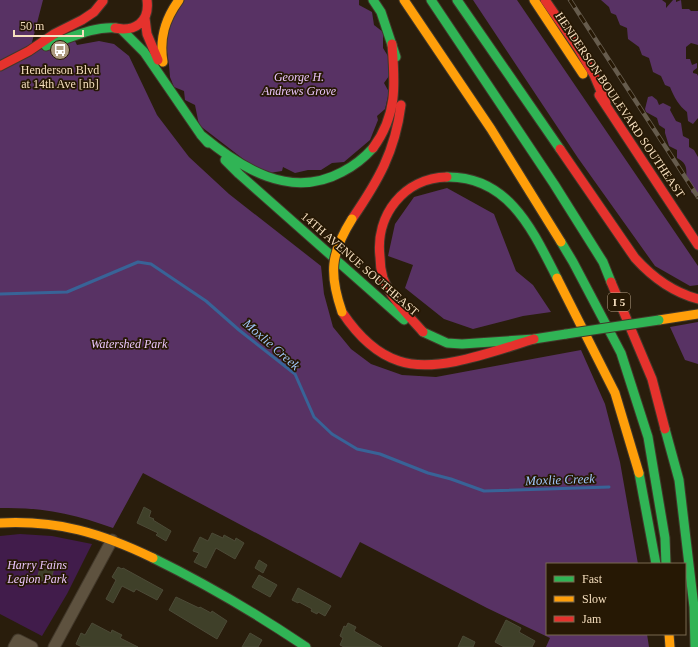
<svg xmlns="http://www.w3.org/2000/svg" width="698" height="647" viewBox="0 0 698 647" font-family="'Times New Roman',serif">
<style>
.green{fill:#411c4b}
.forest{fill:#583264}
.lines{fill:none;stroke-linecap:round;stroke-linejoin:round}
.stream{stroke:#386397;stroke-width:3}
.building{fill:#3f4029;stroke:#4c4a37}
.street-casing{stroke:#42382a;stroke-width:13}
.fast-casing{stroke:#42382a;stroke-width:11}
.slow-casing{stroke:#42382a;stroke-width:11}
.jam-casing{stroke:#42382a;stroke-width:11}
.street{stroke:#5e523f;stroke-width:11}
.fast{stroke:#30b455;stroke-width:9}
.slow{stroke:#ff9f0a;stroke-width:9}
.jam{stroke:#e5322d;stroke-width:9}
.rail-casing{stroke:#665c4d;stroke-width:4.5}
.rail{stroke:#261804;stroke-width:3;stroke-dasharray:9;stroke-linecap:butt}
.fast-bridge-casing{stroke:#42382a;stroke-width:11;stroke-linecap:butt}
.slow-bridge-casing{stroke:#42382a;stroke-width:11;stroke-linecap:butt}
.fast-bridge{stroke:#30b455;stroke-width:9}
.slow-bridge{stroke:#ff9f0a;stroke-width:9}
.labels{text-anchor:middle;stroke-width:3.5;stroke-linejoin:round;paint-order:stroke}
.shield{fill:#261804;stroke:#b8a387;stroke-width:1}
.shield-label{font-size:11px;font-weight:bold;fill:#f6dfbf}
.poi-label{font-size:12px;fill:#f6dfbf;stroke:#261804}
.park-label{font-size:12px;font-style:italic;fill:#ebc6fc;stroke:#261804}
.street-label{font-size:12px;fill:#f6dfbf;stroke:#261804}
.water-label{font-size:13px;font-style:italic;fill:#a0c7f9;stroke:#261804}
</style>
<rect width="100%" height="100%" fill="#291d0c"/>
<path class="green" d="M20 534 52 536 92 544 67 594 42 636 0 614V536Z"/>
<path class="forest" d="M0 0H43L30 50 73 37 77 45 99 41 114 44 129 56 157 115 189 157 229 194 321 266 324 294 333 327 351 349 371 364 402 375 436 377 581 350 605 404 620 462 638 564H547V634H647L649 647H546L550 638 487 608 360 542 341 578 143 473 113 528C74 514 42 507 0 508Z
M175 0H359V5L372 12 374 25 383 32V48L391 61 389 76 384 83 389 92 385 109 377 116 378 120 370 140 344 162 332 163 321 170H308L295 173 283 167 282 171 263 174 199 125 195 105 185 100 184 91 174 87 170 77 169 65 165 39Z
M473 0H517L698 266V285L690 286 655 266 578 158Z
M601 0H662L666 3V8L673 0H676V2L681 0 682 9H689L691 11H698V45L691 43 686 47V59H690L692 65 697 63V68L693 71V73L697 74 698 76V118L693 124 688 121 687 112C679 106 674 97 670 87L665 85 661 76 653 72 649 58 642 55 639 47 628 39 627 28 620 25 616 15 611 13 609 7Z
M652 96 657 100 659 105 663 103 671 107 670 110 676 121 681 123 683 136 689 139V147L694 150 698 157V198L691 192V186L686 179C687 169 687 163 677 158V150L669 146 665 133V129L659 125 657 118 646 112 645 109 648 97Z
M447 188 494 214 516 271 533 285 551 312 523 316 473 329 444 319 405 288 413 265 388 256 395 224 414 197Z
M698 322V364L685 360 670 327Z"/>
<g class="lines">
<path class="stream" d="M0 294 67 292 138 262 151 264 206 301 239 330 295 374 314 417 332 434 357 449 380 454 428 473 451 479 484 491 609 487"/>
</g>
<path class="building" d="M144 507 151 511 149 517 154 519 153 520 171 531 166 541 156 535 158 533 137 523Z
M212 533 223 538 224 535 235 541 236 538 244 543 235 559 216 548 206 568 194 562 199 553 193 551 200 537 208 541Z
M259 560 267 565 263 573 255 568Z
M41 565 54 568 50 583 37 579Z
M118 567 122 569 123 568 163 590 157 600 136 589 134 592 122 586 113 603 106 599 116 580 112 577Z
M259 575 277 585 270 597 252 587Z
M298 588 331 606 325 616 318 612 317 614 311 611 312 609 299 602 298 603 292 600Z
M176 597 199 608 200 607 211 613 212 611 227 621 217 639 169 610Z
M506 620 521 628 519 632 535 641 532 647H504L495 642Z
M92 623 111 633 112 630 122 635 120 638 138 647H82L76 644 81 633 85 635Z
M348 623 356 627 354 631 382 647H344L340 645 343 638 340 636 344 626 346 627Z
M250 633 262 640 258 647H242Z
M463 636 475 642 473 647H458Z"/>
<g class="lines">
<g class="street-casing">
<path id="street" d="M14 647 18 640 32 647
M54 647 112 540"/>
</g>
<g class="fast-casing">
<path id="fast" d="M373 0 381 12 396 57
M431 0 554 184 603 262 611 282
M457 0 560 149
M122 30 144 52 201 135 208 143
M46 46C69 39 92 26 116 28
M201 135C241 168 290 200 342 172 354 166 364 158 373 148
M225 160 239 174 404 320
M447 177C509 176 533 231 557 278
M561 242 573 262 621 353 648 437 665 538 666 564
M423 332 447 343 462 344 534 339 566 334
M665 429 679 480 694 607 695 647
M639 473 656 564
M153 558C206 584 257 614 306 647"/>
</g>
<g class="slow-casing">
<path id="slow" d="M404 0 491 129 561 242
M534 0 583 74
M163 62C159 38 165 19 179 0
M557 278 615 393 639 473
M659 320 698 314
M0 523C58 520 101 533 153 558
M669 634 670 647"/>
</g>
<g class="jam-casing">
<path id="jam" d="M545 0 578 48 594 75 606 103
M145 18 147 34 158 60
M115 28C135 32 150 22 147 0
M0 66 29 51 54 34 82 20 94 12 103 1
M599 95 698 245
M373 148C398 114 395 83 392 44
M560 149 635 258C653 278 672 292 698 299
M352 219C378 181 395 152 401 105
M611 282 652 379 665 429
M342 312C356 333 374 353 399 361 437 374 497 350 534 339
M423 332C409 316 391 299 383 278 381 271 380 264 380 257 375 215 404 178 447 177"/>
</g>
<use href="#street" class="street"/>
<use href="#fast" class="fast"/>
<use href="#slow" class="slow"/>
<use href="#jam" class="jam"/>
<g class="rail-casing">
<path id="rail" d="M570 0 698 197"/>
</g>
<use href="#rail" class="rail"/>
<g class="fast-bridge-casing">
<path id="fast-bridge" d="M566 334 659 320"/>
</g>
<g class="slow-bridge-casing">
<path id="slow-bridge" d="M342 312C329 274 330 254 352 219"/>
</g>
<use href="#fast-bridge" class="fast-bridge"/>
<use href="#slow-bridge" class="slow-bridge"/>
</g>
<defs>
<g id="bus-disc" transform="scale(1)"><circle r="9.5" fill="#ae9b80" stroke="#261804"/><path d="M-5-6H5V4H4V6H2V4H-2V6H-4V4H-5ZM-3.5-4V0h7V-4ZM-3.5 1.2v1.5H-2V1.2ZM2 1.2v1.5H3.5V1.2Z" fill="#fff"/></g>
</defs>
<g fill-rule="evenodd">
<use href="#bus-disc" x="60" y="50"/>
</g>
<g class="labels">
<rect class="shield" x="608" y="293" width="22" height="18" rx="3"/>
<g class="shield-label">
<text x="619" y="306">I 5</text>
</g>
<g class="poi-label">
<text x="60" y="74">Henderson Blvd<tspan x="60" dy="14">at 14th Ave [nb]</tspan></text>
</g>
<g class="park-label">
<text x="299" y="81">George H.<tspan x="299" dy="14">Andrews Grove</tspan></text>
<text x="129" y="348">Watershed Park</text>
<text x="37" y="569">Harry Fains<tspan x="37" dy="14">Legion Park</tspan></text>
</g>
<g class="street-label">
<text transform="translate(620 105) rotate(56)" y="4">HENDERSON BOULEVARD SOUTHEAST</text>
<text transform="translate(360 264) rotate(41)" y="4">14TH AVENUE SOUTHEAST</text>
</g>
<g class="water-label">
<text transform="translate(272 344) rotate(41)" y="5">Moxlie Creek</text>
<text transform="translate(560 479) rotate(-2)" y="5">Moxlie Creek</text>
</g>
</g>
<rect x="546" y="563" width="140" height="72" fill="#261804" stroke="#79684f"/>
<rect x="554" y="576" width="20" height="6" fill="#30b455" stroke="#79684f"/>
<text x="582" y="583" font-size="12" fill="#f6dfbf">Fast</text>
<rect x="554" y="596" width="20" height="6" fill="#ff9f0a" stroke="#79684f"/>
<text x="582" y="603" font-size="12" fill="#f6dfbf">Slow</text>
<rect x="554" y="616" width="20" height="6" fill="#e5322d" stroke="#79684f"/>
<text x="582" y="623" font-size="12" fill="#f6dfbf">Jam</text>
<path d="M14 30v6h69v-6" fill="none" stroke="#f6dfbf" stroke-width="2"/>
<text x="20" y="30" font-size="12" fill="#f6dfbf" stroke="#261804" stroke-width="3" paint-order="stroke">50 m</text>
</svg>
